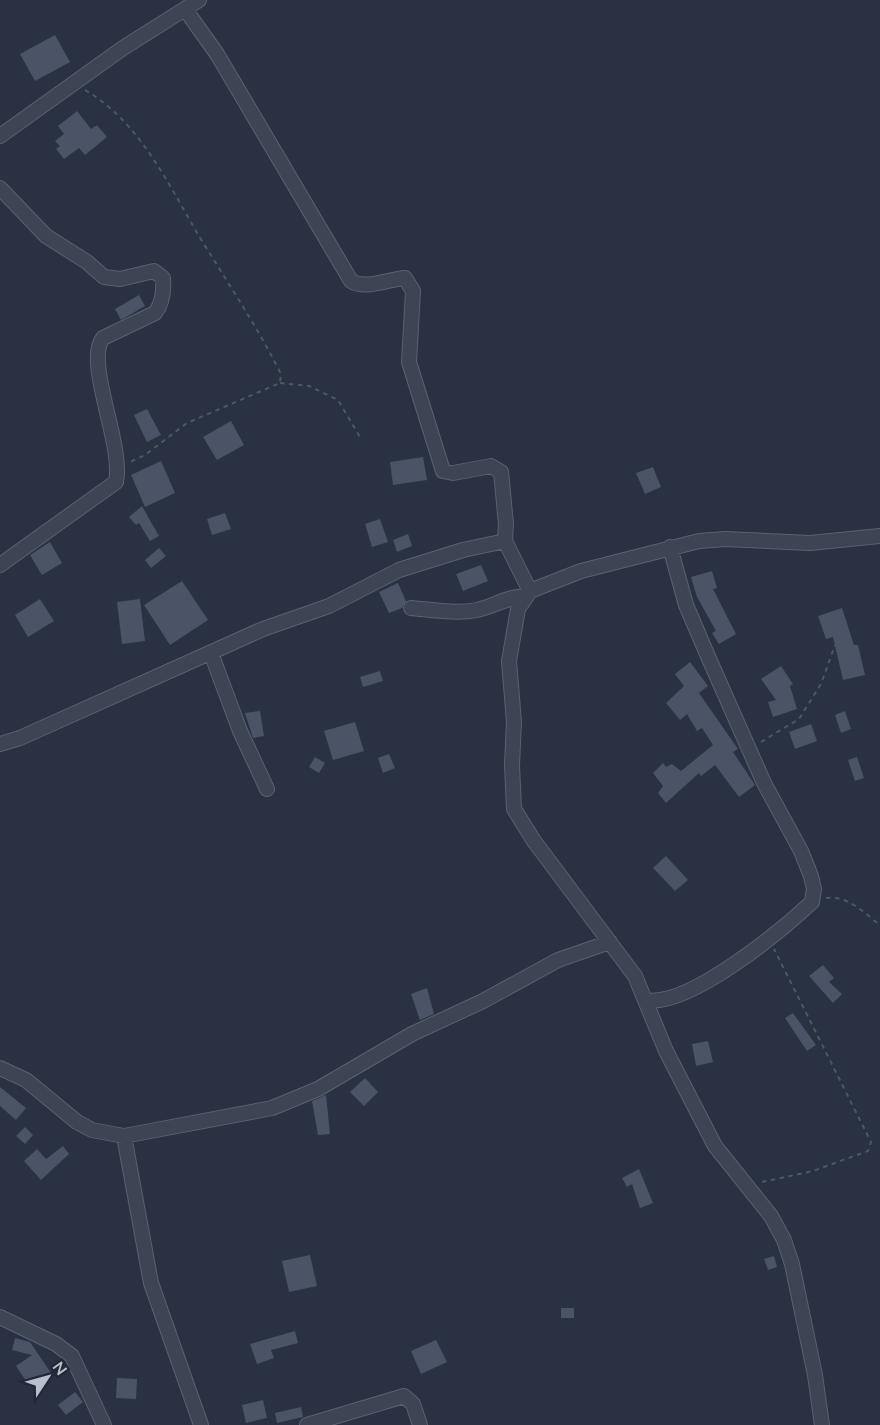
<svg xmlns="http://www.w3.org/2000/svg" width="880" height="1425" viewBox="0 0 880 1425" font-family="Mulish,sans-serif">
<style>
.building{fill:#4b5367}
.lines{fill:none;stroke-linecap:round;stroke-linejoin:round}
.street-casing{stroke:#5c6170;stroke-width:16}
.path{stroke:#4a5b60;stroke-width:2;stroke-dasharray:4.5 4.5;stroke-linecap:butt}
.street{stroke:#3d4453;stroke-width:14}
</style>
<rect width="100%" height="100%" fill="#293143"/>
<path class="building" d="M55 35 70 62 35 81 20 54Z
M77 111 91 129 97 125 107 137 85 155 79 148 64 159 56 149 60 146 55 141 64 134 58 126Z
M139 295 145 306 121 320 115 309Z
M147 409 161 435 147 442 134 415Z
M231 421 244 445 217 460 203 437Z
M423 457 427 480 393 485 390 462Z
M161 461 175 493 145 507 131 475Z
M653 467 661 487 645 494 636 473Z
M142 506 159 536 150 541 139 523 136 525 129 517Z
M225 513 231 529 212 535 207 519Z
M380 519 388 542 372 547 365 524Z
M408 534 412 546 397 552 393 540Z
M50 542 62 563 42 575 30 555Z
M159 548 166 556 151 568 145 560Z
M481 565 488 581 463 591 456 574Z
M712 571 717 588 713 589 736 634 719 644 712 633 716 631 697 597 691 577Z
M182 581 208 620 170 645 144 605Z
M398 583 406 601 402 608 389 613 379 592Z
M40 599 54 621 28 637 15 615Z
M140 599 145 641 122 644 117 602Z
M842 608 854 645H858L865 675 843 680 833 637 826 639 818 616Z
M690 662 708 686 699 693 738 749 733 752 755 785 739 797 715 765 701 776 699 773 666 803 658 793 663 786 653 773 663 763 666 767 672 764 681 771 713 745 702 728 697 731 687 714 680 720 666 703 684 686 675 674Z
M781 666 793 684 790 686 797 709 773 717 768 702 776 700 761 679Z
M380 671 383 681 363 687 360 677Z
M260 711 264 736 253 738 245 713Z
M845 711 851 729 841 733 835 715Z
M355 722 364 751 333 760 324 731Z
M811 724 817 741 795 749 789 732Z
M389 754 395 768 383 773 378 758Z
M315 757 325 763 319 773 309 767Z
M857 757 864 778 855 781 848 760Z
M666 856 688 880 675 891 653 868Z
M823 965 834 978 829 982 842 994 833 1003 809 976Z
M427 988 434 1014 420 1020 411 994Z
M793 1013 816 1045 807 1051 785 1018Z
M708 1041 713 1062 696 1066 692 1044Z
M365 1078 378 1092 364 1106 350 1092Z
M0 1087 26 1108 16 1120 0 1106Z
M326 1095 330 1134 318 1135 312 1101Z
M25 1127 33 1135 25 1144 16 1136Z
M63 1146 69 1154 41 1180 24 1161 37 1149 46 1159Z
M639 1169 653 1203 640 1208 632 1184 627 1187 622 1178Z
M310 1255 317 1286 289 1292 282 1261Z
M774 1256 777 1267 768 1270 764 1259Z
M561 1308H574V1318H561Z
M295 1331 298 1343 271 1350 274 1358 257 1364 250 1344Z
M15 1338 30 1342 51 1373 30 1387 16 1366 32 1355 12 1350Z
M436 1340 447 1362 421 1374 411 1351Z
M117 1378 137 1379 136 1399 116 1398Z
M75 1392 83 1402 66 1415 58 1405Z
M263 1400 267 1418 246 1423 242 1405Z
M301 1407 303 1417 277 1423 275 1413Z"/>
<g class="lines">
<g class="street-casing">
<path id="street" d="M185 9 217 54 351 281C365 290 389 279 405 278L413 291 409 362 443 471 453 473 491 466 501 472 506 524 505 541 530 591 518 609 509 661 514 722 512 765 514 809 534 841 635 976 666 1051 715 1146 771 1216 784 1240 792 1264 815 1375 822 1425
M0 136 123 48 199 0
M0 188 46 236 87 262 104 277 120 279 154 271 163 278C164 291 163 303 155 313L103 338C84 362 124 445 116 482L0 565
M530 591 581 571 699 541 725 539 810 543 880 536
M411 608C433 610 456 614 477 610 495 606 508 596 527 596
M211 653 240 731 267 789
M0 744 20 738 263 629 329 606 399 570 463 550 505 541
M646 1000C688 1008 781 931 812 902L814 889 811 876 801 851 764 783 710 661 686 605 670 547
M0 1068 26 1080 77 1122 92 1130 124 1136 272 1108 318 1089 412 1034 483 1001 558 960 610 942
M124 1136 151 1283 201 1425
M0 1317 56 1344 72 1356 104 1425
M307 1425 404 1396 413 1404 420 1425"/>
</g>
<path class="path" d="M85 90C140 122 168 184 199 236 227 282 257 326 281 374L280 383 187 423 145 455 130 462
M280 383 309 386 338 400 360 437
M761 742 799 719 821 684 835 645
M826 898C848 895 864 913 880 925
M762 1182 813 1171 868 1151 871 1142 774 949"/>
<use href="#street" class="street"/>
</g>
<g transform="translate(48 1377) rotate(54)" stroke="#222838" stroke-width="4.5" paint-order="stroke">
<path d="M0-4.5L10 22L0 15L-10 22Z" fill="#bbbfcc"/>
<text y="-9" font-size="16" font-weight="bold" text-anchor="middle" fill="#bbbfcc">N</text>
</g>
</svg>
